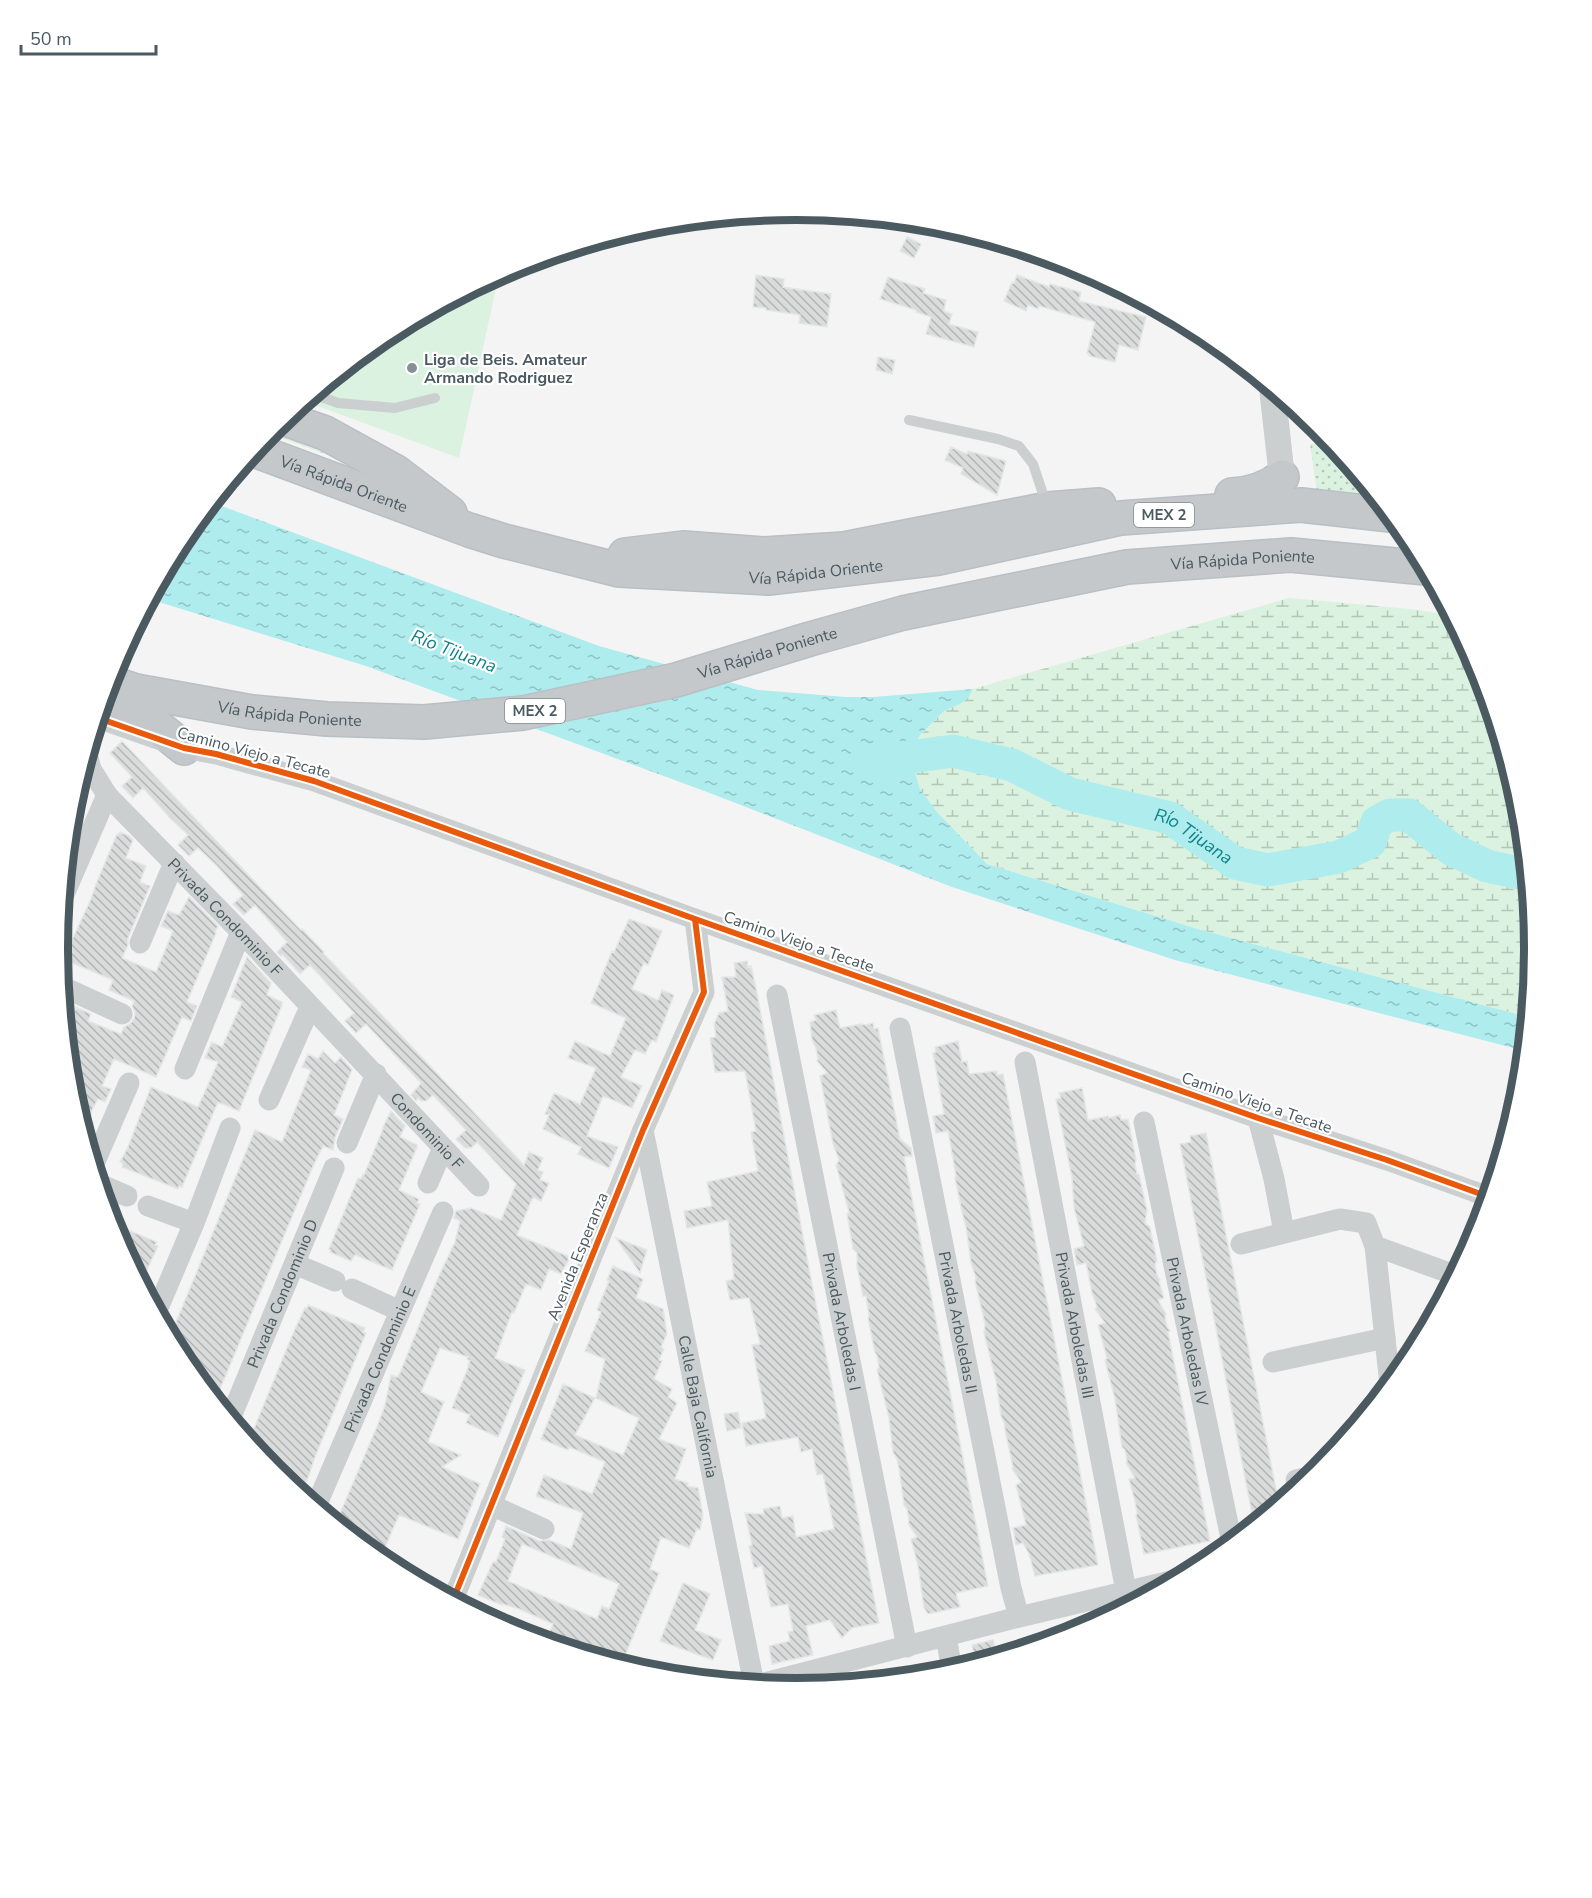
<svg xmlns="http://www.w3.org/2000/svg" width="1592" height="1898" viewBox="0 0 1592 1898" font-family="'Nunito Sans',sans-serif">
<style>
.grass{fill:url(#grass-dots)}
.wetland{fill:url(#wetland-marsh)}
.pitch{fill:#daf2df}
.water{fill:url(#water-ripples)}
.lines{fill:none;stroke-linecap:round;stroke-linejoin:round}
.river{stroke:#afecee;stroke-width:33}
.building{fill:url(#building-back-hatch);stroke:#e5e6e7;stroke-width:1.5;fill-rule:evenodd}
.trunk-casing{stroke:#b9bfc3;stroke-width:36}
.service{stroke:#cbcfcf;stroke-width:10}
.minor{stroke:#cbcfcf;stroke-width:21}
.tertiary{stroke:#cbcfcf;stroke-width:26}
.trunk{stroke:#c4c8cb;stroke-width:33}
.cycleway-casing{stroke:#fff;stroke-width:10}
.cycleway{stroke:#e8590c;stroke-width:6}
.poi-dot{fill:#869094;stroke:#fff;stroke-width:2}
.labels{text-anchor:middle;stroke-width:4.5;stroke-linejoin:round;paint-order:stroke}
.shield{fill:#fff;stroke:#808c90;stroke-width:1.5}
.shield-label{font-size:15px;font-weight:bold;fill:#4a5a60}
.poi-label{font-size:16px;font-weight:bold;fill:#4a5a60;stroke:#fff;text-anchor:start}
.street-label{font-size:16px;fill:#4a5a60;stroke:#fff}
.water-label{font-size:18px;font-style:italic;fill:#0f8388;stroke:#fff}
.rim{fill:none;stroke:#4a5a60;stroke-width:8}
</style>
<defs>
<pattern id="grass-dots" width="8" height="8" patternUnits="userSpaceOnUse" patternTransform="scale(1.5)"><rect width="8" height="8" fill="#daf2df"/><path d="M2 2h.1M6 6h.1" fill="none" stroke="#b3c7b8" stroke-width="1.8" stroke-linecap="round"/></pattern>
<pattern id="wetland-marsh" width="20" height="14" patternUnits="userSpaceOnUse" patternTransform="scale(1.5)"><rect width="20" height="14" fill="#daf2df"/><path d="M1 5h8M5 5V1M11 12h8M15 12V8" fill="none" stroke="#b3c7b8"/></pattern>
<pattern id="water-ripples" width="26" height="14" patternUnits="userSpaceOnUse" patternTransform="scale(1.5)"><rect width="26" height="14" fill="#afecee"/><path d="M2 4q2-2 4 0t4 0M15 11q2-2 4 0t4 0" fill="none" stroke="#90c2c4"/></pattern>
<pattern id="building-back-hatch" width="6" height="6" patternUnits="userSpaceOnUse" patternTransform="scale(1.5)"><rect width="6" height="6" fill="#dadcdc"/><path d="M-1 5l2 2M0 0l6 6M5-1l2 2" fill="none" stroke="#b3b5b6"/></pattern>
</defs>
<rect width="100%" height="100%" fill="#f4f4f4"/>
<path class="grass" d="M273 427 390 478 268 433Z
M1331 442 1383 506 1318 500 1310 444Z"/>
<path class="wetland" d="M1289 598 1410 609 1451 615 1479 667 1521 805 1535 949 1528 1017 1201 930 987 864 937 812 920 789 910 757 920 735 944 711 960 704 969 697 973 689Z"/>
<path class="pitch" d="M499 274 459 458 304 401 386 334Z"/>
<path class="water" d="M211 502 599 646 758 690 846 697H873L973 689 969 697 960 704 944 711 920 735 910 757 920 789 937 812 987 864 1201 930 1528 1017 1525 1051 1175 960 952 887 707 792 366 666 149 599 182 538Z"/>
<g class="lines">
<path class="river" id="s1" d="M865 761 910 757 953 751 1012 765 1070 794 1170 818 1235 863 1268 870 1339 857 1370 842 1377 822 1390 815H1409L1451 849 1487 866 1528 875"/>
</g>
<path class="building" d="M907 237 921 244 914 258 900 251Z
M756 275 784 279 783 287 831 294 827 327 799 323 800 315 766 310V308L753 307Z
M1017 275 1049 287 1050 284 1081 292 1079 301 1146 317 1138 350 1119 345 1115 362 1089 356V354L1087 353 1095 322 1039 306 1038 309 1028 305 1026 311 1004 301 1012 282 1014 283Z
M888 277 925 289 923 293 946 300 944 311 952 314 949 324 978 332 974 347 926 334 931 317 916 312V310L880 299Z
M878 357 895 360 892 374 876 370Z
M951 447 967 454 968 451 1006 461 997 495 961 474 963 468 945 460Z
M122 741 275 903 301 930 302 929 324 952 323 953 524 1165 529 1152 543 1158 538 1170 543 1172 540 1180 549 1183 541 1201 533 1197 517 1235 570 1257 561 1274 549 1269 541 1290 526 1284 514 1313 512 1312 495 1358 525 1370 498 1437 466 1423 470 1415 452 1408 469 1365H468L470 1361 467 1359 468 1357 440 1348 421 1392 444 1402 428 1442 461 1455 442 1467 480 1484 458 1539 399 1515 380 1559 336 1523 378 1424 385 1405 391 1375 397 1377 400 1373 437 1280 455 1242 460 1221 454 1218 456 1211 471 1208 501 1220 516 1184 477 1142 471 1148H465L456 1139 466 1130 433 1095 426 1101H421L418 1098 416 1101 411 1095 421 1083 366 1024 356 1033 345 1021 354 1013 310 965 300 974 282 954 281 956 277 952 287 942 255 905 244 915 233 904 243 895 216 865 198 848 189 856 178 845 188 835 170 818 143 788 133 798 122 786 132 777 110 753Z
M120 832 129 836 133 840 126 858 146 866 140 882 150 886 128 938V945L122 958 156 972 173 931 161 926 168 911 179 915 189 897 218 926 215 932 216 933 187 1002 197 1006 191 1021 182 1017 156 1077 114 1059 102 1086 111 1089 105 1102 98 1099 82 1129 71 1093 63 1011 73 1015 76 1007 91 1014 88 1021 121 1034 124 1027 130 1024 134 1019 135 1012 132 1006 134 1001 109 990 113 980 58 957V934L72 940 91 899 96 884 117 834 118 835Z
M629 919 662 931 648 965 644 963 632 989 658 1000 662 990 674 995 656 1042 652 1040 645 1054 635 1050 621 1077 642 1086 632 1108 603 1096 587 1136 618 1147 609 1168 578 1154 581 1147 543 1129 549 1115 545 1114 554 1093 580 1104 596 1068 568 1058 575 1041 610 1056 626 1018 591 1003 612 951 614 952Z
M247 957 271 983 267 995 282 1002V1005L239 1111 218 1102 182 1187 179 1186 178 1189 122 1167 123 1163 120 1162 128 1147 151 1087 198 1107 218 1062 205 1058 212 1042 222 1047 242 1002 231 997Z
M747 961 748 967 751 966 756 988 813 1289 879 1623 852 1628 842 1638 830 1620 806 1626 813 1655 772 1664 769 1646 790 1641 788 1632 793 1631 788 1604 771 1607 762 1566 754 1568 749 1546 752 1545 745 1513 764 1514 763 1509 780 1506 782 1518 793 1516 796 1537 834 1529 830 1508 823 1474 817 1475 812 1449 801 1452 798 1437 746 1446 742 1423 766 1418 752 1345 760 1344 749 1298 730 1300 726 1281 734 1279 728 1220 687 1228 684 1211 712 1206 707 1182 758 1171 751 1132 756 1131 745 1071 715 1072 710 1038 716 1037 714 1024 719 1013 728 1011 722 977H736L734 963Z
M836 1010 840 1028 861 1024 866 1025 873 1023 874 1029 878 1028 900 1139 911 1148 912 1156 904 1157 988 1586 956 1593 960 1607 928 1614 924 1608 918 1566 911 1539 917 1537 908 1523 909 1521 907 1509 904 1505 899 1469 897 1459 893 1452 889 1418 877 1370 879 1367 877 1355 875 1353 868 1318 869 1316 866 1296H863L857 1267V1253L853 1249 847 1214 849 1212 836 1165 839 1160 833 1144 820 1076 827 1073 817 1061 818 1058 816 1048 812 1040 810 1022 816 1020 814 1015Z
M958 1041 962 1062 967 1061 969 1074 997 1071V1075L1003 1074 1098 1565 1035 1576 1029 1554 1023 1543 1016 1545 1013 1528 1026 1525 1016 1485 1021 1482 1012 1469 1013 1467 1006 1435 1004 1422 1001 1416 996 1381 984 1333 985 1324 975 1281 976 1278 971 1263 966 1227 962 1212 955 1178 956 1176 948 1131 936 1133 933 1116 944 1114 933 1053 936 1052 935 1047Z
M323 1051 335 1063 341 1057 352 1070 334 1115 343 1119 335 1138 333 1150 323 1146 314 1164 215 1401 181 1359 170 1337 255 1130 282 1142 311 1070 302 1067 308 1054 318 1059Z
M1082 1088 1088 1120 1108 1116 1109 1118 1120 1115 1121 1120 1128 1119 1136 1159 1135 1164 1137 1174 1139 1175 1147 1210 1145 1223 1150 1227 1157 1261 1155 1264 1157 1275 1160 1280 1159 1281 1164 1298 1158 1300 1166 1314 1165 1316 1167 1327 1170 1331 1168 1332 1210 1541 1144 1554 1136 1515 1137 1513 1135 1502 1129 1479 1135 1478 1126 1463 1127 1461 1125 1450 1122 1447 1115 1399 1105 1361 1107 1358 1098 1325 1105 1323 1095 1309 1097 1307 1092 1293 1086 1263 1077 1265 1074 1249 1084 1246 1074 1208 1072 1178 1056 1099 1061 1098 1059 1093Z
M391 1111 405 1126 400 1137 417 1145V1147L399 1190 419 1199 417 1203 420 1204 392 1270 355 1255 351 1261 330 1252 331 1250 329 1249 358 1178 361 1179 363 1174 364 1175 383 1129H382Z
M1206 1133 1279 1504 1254 1524 1180 1144 1191 1142 1190 1136Z
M111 1223 157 1242 155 1245 158 1246 141 1283 113 1231Z
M616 1238 647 1250 640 1273Z
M613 1266 643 1279 636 1298 663 1309 667 1334 661 1347 664 1349 659 1360 662 1361 654 1379 672 1389 668 1397 677 1403 659 1439 686 1449 675 1479 688 1483 687 1486 698 1488 703 1515 700 1530 697 1529 689 1548 661 1537 650 1569 659 1573 624 1658 614 1654 611 1660 606 1658 605 1660 576 1648 575 1651 560 1646 561 1642 548 1636 553 1624 519 1609 503 1604 502 1605 478 1595 493 1562H496L505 1539 502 1537 506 1526 539 1541 549 1540 571 1549 583 1513 536 1496 544 1475 592 1494 605 1462 569 1447 568 1450 541 1439 563 1384 595 1398 575 1435 623 1455 639 1418 596 1398 605 1359 585 1351 601 1312 597 1310 609 1281 607 1280ZM522 1544 619 1584 609 1609 602 1606 597 1619 508 1581Z
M308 1305 365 1328 363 1332 366 1333 315 1457 308 1478 299 1493 273 1471 238 1429 241 1426 253 1431 294 1331 305 1308H307Z
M738 1412 741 1428 727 1431 724 1414Z
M683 1583 710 1594 695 1630 721 1640 713 1660 660 1641Z
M993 1640 997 1656 976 1663 972 1645Z"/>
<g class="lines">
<g class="trunk-casing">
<g id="trunk">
<path d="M283 418 325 433 396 472 450 513"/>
<path id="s10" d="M254 450 469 530 504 541 619 570 768 578 939 558 1121 518 1301 505 1391 515"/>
<path d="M1232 495C1251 494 1267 489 1282 477"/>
<path d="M625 555 683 548 765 554 844 549 1048 509 1099 505"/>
<path id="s11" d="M109 682 136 691 252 712 327 719 424 722 523 713 676 680 810 639 903 613 1127 567 1291 555 1426 568"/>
<path d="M104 697 153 723 184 748"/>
</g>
</g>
<path class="service" d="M1008 245 1032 257 1050 258
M313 394 338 403 395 408 435 398
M909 420 998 439 1019 446 1033 464 1047 506"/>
<g class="minor">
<path d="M98 718 184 748 216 754 314 781 695 919 1258 1118 1387 1160 1489 1197"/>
<path id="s2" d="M87 754 91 769 107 795 241 932 479 1186"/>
<path d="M62 899 107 795"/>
<path d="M140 943 174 863"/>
<path d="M61 986 122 1014"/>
<path id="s3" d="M777 995 907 1647"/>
<path id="s4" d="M900 1028 1011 1588 1019 1617"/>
<path id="s5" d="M1025 1062 1126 1591"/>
<path d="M185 1069 241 932"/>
<path d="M269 1100 310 1007"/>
<path d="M1258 1118 1274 1179 1284 1232"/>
<path id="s6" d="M1144 1122 1232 1543"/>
<path id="s7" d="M643 1130 754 1684"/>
<path d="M347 1143 376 1074"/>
<path d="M93 1166 129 1083"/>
<path d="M428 1183 443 1148"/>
<path d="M99 1184 127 1196"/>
<path d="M148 1206 194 1223"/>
<path d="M1241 1244 1340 1219 1366 1223 1375 1246 1390 1385"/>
<path d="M1375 1246 1455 1275"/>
<path d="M295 1264 335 1281"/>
<path d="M352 1289 400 1311"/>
<path d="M156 1313 194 1223 230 1128"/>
<path d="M1273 1362 1385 1338"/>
<path id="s8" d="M230 1419 334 1168"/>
<path d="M1296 1480 1313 1476"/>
<path d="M491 1505 544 1529"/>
<path id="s9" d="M316 1506 443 1212"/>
<path d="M453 1600 643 1130 704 992 695 919"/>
<path d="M946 1637 952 1670"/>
<path d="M760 1684 1019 1617 1175 1580"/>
</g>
<path class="tertiary" d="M1272 388 1282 477"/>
<use href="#trunk" class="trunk"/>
<g class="cycleway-casing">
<path id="cycleway" d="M98 718 184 748 216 754 314 781 695 919 1258 1118 1387 1160 1489 1197
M453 1600 643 1130 704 992 695 919"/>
</g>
<use href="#cycleway" class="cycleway"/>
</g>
<circle class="poi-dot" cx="412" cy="368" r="6"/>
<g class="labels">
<g class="shield">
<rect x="1134" y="503" width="60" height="24" rx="4.5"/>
<rect x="505" y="699" width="60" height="24" rx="4.5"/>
</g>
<g class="shield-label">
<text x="1164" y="520">MEX 2</text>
<text x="535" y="716">MEX 2</text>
</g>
<g class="poi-label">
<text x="424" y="365">Liga de Beis. Amateur<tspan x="424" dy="18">Armando Rodriguez</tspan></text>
</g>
<g class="street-label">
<text dy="6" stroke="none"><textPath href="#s10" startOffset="96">Vía Rápida Oriente</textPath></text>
<text dy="6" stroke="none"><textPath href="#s11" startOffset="1156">Vía Rápida Poniente</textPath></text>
<text dy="6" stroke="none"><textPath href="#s10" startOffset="582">Vía Rápida Oriente</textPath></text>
<text dy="6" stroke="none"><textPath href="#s11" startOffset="670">Vía Rápida Poniente</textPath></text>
<text dy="6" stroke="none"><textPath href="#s11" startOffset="184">Vía Rápida Poniente</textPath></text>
<text transform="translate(254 752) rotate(15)" y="6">Camino Viejo a Tecate</text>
<text dy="6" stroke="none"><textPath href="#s2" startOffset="216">Privada Condominio F</textPath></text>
<text transform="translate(799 941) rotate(19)" y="6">Camino Viejo a Tecate</text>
<text transform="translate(1257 1102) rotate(19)" y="6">Camino Viejo a Tecate</text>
<text dy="6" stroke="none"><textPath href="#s2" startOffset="510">Condominio F</textPath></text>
<text transform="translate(577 1256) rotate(-68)" y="6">Avenida Esperanza</text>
<text dy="6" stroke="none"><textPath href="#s8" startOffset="136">Privada Condominio D</textPath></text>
<text dy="6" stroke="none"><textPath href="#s3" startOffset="333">Privada Arboledas I</textPath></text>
<text dy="6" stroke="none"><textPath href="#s4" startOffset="300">Privada Arboledas II</textPath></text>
<text dy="6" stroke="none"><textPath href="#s5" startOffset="268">Privada Arboledas III</textPath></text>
<text dy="6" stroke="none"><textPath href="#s6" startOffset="214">Privada Arboledas IV</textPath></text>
<text dy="6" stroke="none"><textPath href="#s9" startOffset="160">Privada Condominio E</textPath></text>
<text dy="6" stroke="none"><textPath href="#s7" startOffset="282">Calle Baja California</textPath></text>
</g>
<g class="water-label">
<text transform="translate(454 651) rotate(21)" y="6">Río Tijuana</text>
<text dy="6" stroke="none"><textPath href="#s1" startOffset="346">Río Tijuana</textPath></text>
</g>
</g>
<path d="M0 0H1592V1898H0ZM796 220H796A728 728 0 0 1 1524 948V950A728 728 0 0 1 796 1678H796A728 728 0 0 1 68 950V948A728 728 0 0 1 796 220Z" fill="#fff" fill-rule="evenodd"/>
<path class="rim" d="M796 220H796A728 728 0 0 1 1524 948V950A728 728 0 0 1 796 1678H796A728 728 0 0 1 68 950V948A728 728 0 0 1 796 220Z"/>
<path d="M21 45v9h135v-9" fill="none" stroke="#4a5a60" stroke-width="3"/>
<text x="30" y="45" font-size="18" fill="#4a5a60" stroke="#ffffff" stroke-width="4.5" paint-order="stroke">50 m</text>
</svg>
